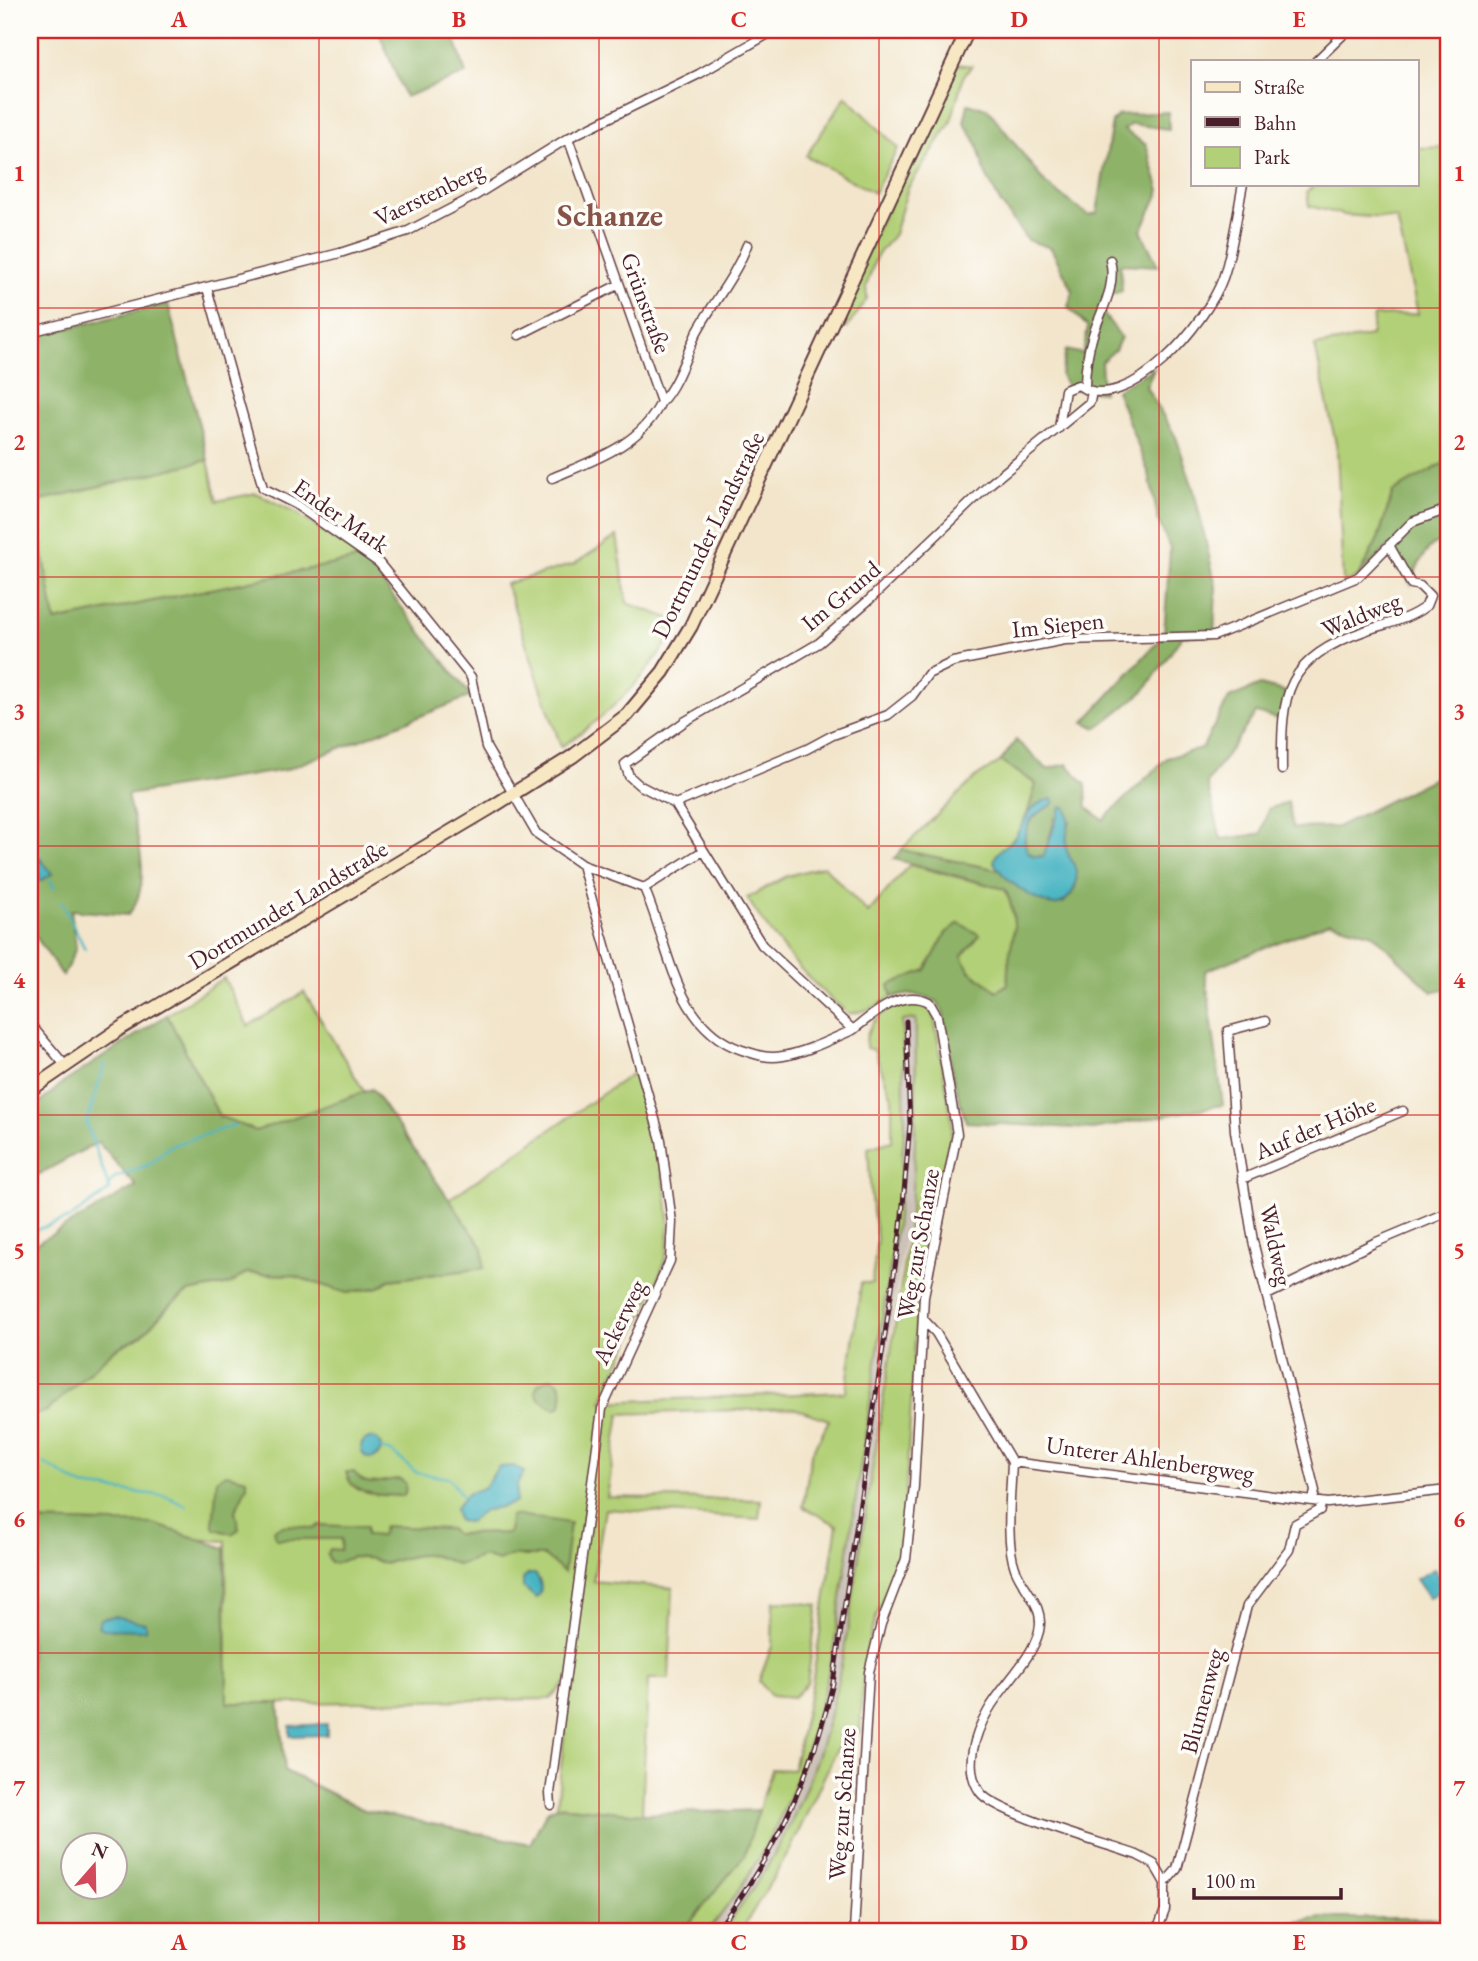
<svg xmlns="http://www.w3.org/2000/svg" width="1478" height="1961" viewBox="0 0 1478 1961" font-family="'EB Garamond',serif">
<style>
.industrial{fill:#ccc2b9}
.green{fill:#b2d077;stroke:#7e7851;stroke-width:2}
.forest{fill:#8db268;stroke:#6c684a;stroke-width:2;fill-rule:evenodd}
.water{fill:#46b4c2;stroke:#486a76;stroke-width:2}
.lines{fill:none;stroke-linecap:round;stroke-linejoin:round}
.stream{stroke:#46b4c2;stroke-width:2.5}
.minor-casing{stroke:#633d43;stroke-width:11}
.secondary-casing{stroke:#633d43;stroke-width:16}
.minor{stroke:#fff;stroke-width:8}
.secondary{stroke:#f7e8c3;stroke-width:12}
.rail-casing{stroke:#4a1f2b;stroke-width:5}
.rail{stroke:#fdfcf7;stroke-width:2.5;stroke-dasharray:8;stroke-linecap:butt}
.grid{fill:none;stroke:#d62828;stroke-width:2;stroke-opacity:0.55}
.labels{text-anchor:middle;stroke-width:7;stroke-linejoin:round;paint-order:stroke}
.street-label{font-size:24px;fill:#4a1f2b;stroke:#fdfcf7}
.district-label{font-size:32px;font-weight:bold;fill:#875347;stroke:#fdfcf7}
.neatline{fill:none;stroke:#d62828;stroke-width:2.5}
.grid-label{font-size:23px;text-anchor:middle;font-weight:bold;fill:#d62828}
</style>
<rect width="100%" height="100%" fill="#fdfcf7"/>
<filter id="ink" filterUnits="userSpaceOnUse"><feTurbulence type="fractalNoise" baseFrequency=".0143" numOctaves="2"/><feDisplacementMap in="SourceGraphic" scale="14" xChannelSelector="R" yChannelSelector="G"/><feConvolveMatrix kernelMatrix="1 2 1 2 8 2 1 2 1" color-interpolation-filters="sRGB"/></filter>
<filter id="wash" filterUnits="userSpaceOnUse"><feTurbulence type="fractalNoise" baseFrequency=".00686" numOctaves="4" result="noise"/><feDisplacementMap in="SourceGraphic" scale="28" xChannelSelector="R" yChannelSelector="G"/><feGaussianBlur stdDeviation="1.57" result="paint"/><feColorMatrix in="noise" values="0 0 0 0 0 0 0 0 0 0 0 0 0 0 0 0 0 1.4 0 .05"/><feComposite in="paint" operator="in"/></filter>
<g filter="url(#wash)">
<rect width="100%" height="100%" fill="#f2e5cb"/>
<path class="industrial" d="M916 1019 914 1163 906 1227 845 1648 832 1715 808 1788 788 1832 736 1915 722 1931H708L756 1865 797 1783 812 1743 834 1646 896 1227 905 1124 902 1020Z"/>
<path class="green" d="M958 64 972 66 963 77 951 122 908 188 894 234 876 257 866 287 867 299 847 328 834 316Z
M846 96 898 148 874 193 806 156Z
M1448 147V461L1393 492 1378 539 1358 577 1343 583 1337 449 1315 346 1371 336 1374 316 1418 314 1397 219 1344 215 1309 206 1307 192 1315 184H1417V148Z
M208 460 217 501 256 493 293 511 363 558 55 621 34 502Z
M617 536 627 603 680 622C649 675 612 713 561 747L506 584 574 564Z
M1001 761 1036 784C1031 802 1026 821 1015 836 1008 847 998 849 994 862L999 870 901 850 975 778Z
M909 865 1005 889C1025 935 1005 941 1008 984L996 992 969 970 946 933 926 970 889 985 892 997 871 1009 849 1014C807 982 775 942 747 898L787 876 824 866 868 913Z
M224 978 248 1026 304 992 365 1093 256 1131 219 1116 167 1015Z
M918 1002 926 1005 934 1016 952 1121 951 1136 918 1290 903 1536C896 1571 880 1601 871 1634 862 1666 862 1700 860 1732L839 1745 790 1850 741 1931H722C837 1788 844 1650 871 1476 887 1372 907 1267 914 1162 917 1114 915 1066 916 1019L902 1021 905 1124 896 1227 834 1646C812 1754 779 1845 708 1931H683L744 1856 772 1769 793 1770 812 1684 837 1525 803 1507 811 1455 829 1420 794 1408 620 1414 607 1497 761 1500 759 1519 605 1509 593 1581 673 1588 669 1679H648L642 1814 557 1806 570 1678 550 1699 227 1704 226 1541 30 1530V1416L47 1411 112 1351 142 1335 170 1305 188 1292 230 1284 245 1273 291 1275 347 1293 379 1287 389 1280 484 1268 483 1248 449 1199 633 1073C648 1126 679 1201 666 1255 654 1303 620 1355 602 1402L846 1392 861 1283H872L877 1238 871 1200 868 1148 892 1141V1098L874 1050 866 1048C864 1018 891 1004 918 1002Z
M783 1601 818 1605 807 1683 793 1698 771 1696 759 1681 772 1646 773 1602Z"/>
<path class="forest" d="M378 30H452L466 74 405 97Z
M968 104 988 109 1046 184 1088 215 1097 213 1112 122 1118 115 1168 112 1169 129 1131 124 1124 130 1146 145 1160 191 1141 231 1158 266 1120 264 1122 291 1104 296 1100 309 1121 337 1115 350 1101 362 1103 392 1068 388 1061 375 1066 350 1083 354 1088 327 1068 307 1073 291 1051 248 1027 240 1000 202 985 173 977 144 964 122Z
M168 304 208 460 34 502 55 621 363 558 471 696 285 770 127 795C136 833 155 882 128 915L71 910 76 948 63 976 30 928V337Z
M1154 368 1146 387 1176 437 1194 491 1216 586 1214 636 1183 635 1145 690 1097 728 1084 722 1164 635 1170 549 1158 519 1149 474 1116 390Z
M1448 461V536C1427 544 1418 562 1411 584L1389 546 1358 577 1378 539 1393 492Z
M1260 685 1287 692 1282 720 1256 713 1207 783 1221 839 1261 834 1268 809 1288 802 1293 828 1337 827 1448 771V988L1432 992 1373 934 1330 922 1205 971 1223 1105 1093 1129 966 1122 953 1077 943 1012 937 1001 913 994 892 997 889 985 926 970 946 933 959 923 980 935 962 956 969 970 997 991 1008 984C1005 941 1025 935 1005 889L894 859 901 850 999 870 1050 904 1063 903C1090 879 1068 869 1066 848 1065 840 1068 828 1070 820L1055 818 1044 856H1034L1024 849C1023 828 1031 814 1050 806L1038 804 1028 812 1036 784 1001 761 1016 740 1047 769 1067 764 1086 785 1087 807 1103 820 1167 758 1202 748 1229 698Z
M167 1015 219 1116 256 1131 372 1089 483 1248 484 1268 389 1280 379 1287 347 1293 291 1275 246 1273 230 1284 188 1292 170 1305 142 1335 112 1351 47 1411 30 1416V1247L136 1186 98 1142 30 1179V1111L63 1083Z
M550 1378C563 1380 565 1396 560 1407L555 1409 538 1398 535 1391 539 1383Z
M346 1472H354C367 1491 382 1479 400 1479L406 1484 405 1493 402 1496C381 1495 351 1497 346 1472Z
M226 1474 247 1479V1486L235 1511 239 1529 232 1534 215 1529 213 1525 217 1479Z
M518 1515 570 1523 564 1572 544 1556H510L498 1561 483 1556 458 1565C426 1549 417 1554 384 1564L373 1559 352 1557 335 1564 330 1562 327 1555 330 1549 340 1550 341 1539H276L274 1530C287 1521 301 1527 314 1529L319 1525 366 1527V1535L381 1536 384 1526 449 1529 456 1534 509 1533 510 1516Z
M30 1521 154 1524 225 1548 227 1703H279L285 1771 364 1810 530 1844 547 1811 557 1806 642 1814 759 1810 744 1856 683 1931H30ZM74 1846H116V1888H74Z
M1321 1918H1448V1931H1283V1924Z"/>
<path class="water" d="M1052 799 1054 802C1047 810 1037 811 1031 819 1021 834 1021 861 1044 856L1061 807H1065C1074 822 1063 835 1067 851 1068 856 1072 860 1074 865 1081 882 1072 901 1055 905 1036 903 1002 879 994 862 996 848 1008 847 1015 837 1026 821 1028 803 1052 799Z
M39 857 52 874 40 881Z
M361 1448a10 10 0 1 1 20 0a10 10 0 1 1-20 0Z
M514 1466 524 1472 517 1485 516 1502C498 1510 484 1506 470 1522L458 1521 455 1509 467 1494 485 1487 498 1467Z
M1434 1569 1446 1586 1429 1598 1416 1579Z
M529 1574H535C541 1581 544 1591 536 1598L523 1587V1579Z
M114 1616 145 1623V1630L103 1629 98 1626 100 1619Z
M327 1724V1735L290 1736V1726Z"/>
<g class="lines">
<path class="stream" d="M30 819 36 830 39 857
M51 881 54 888
M61 901 85 949
M110 1184 114 1178 150 1164 170 1146 234 1125
M30 1232 70 1218 110 1190 86 1123 105 1064
M381 1449 392 1452 417 1473 449 1478 463 1497
M44 1463 82 1486 166 1496 187 1506"/>
</g>
</g>
<g filter="url(#ink)">
<g class="lines">
<g class="minor-casing">
<path id="minor" d="M1316 61 1348 30
M207 288 263 488 295 504 379 563 471 677 486 747 536 833 582 865 644 888C670 946 674 1027 742 1050 757 1055 768 1059 783 1056 807 1052 831 1039 853 1030
M30 332 340 253 408 231 473 197 568 138 699 74 775 30
M519 335 618 285
M1085 389C1085 371 1087 353 1093 335 1101 310 1117 287 1110 260
M661 402C679 383 686 353 698 330 714 301 735 277 747 245
M1059 428 1065 390 1078 385C1128 419 1208 320 1223 278 1233 249 1237 214 1243 184
M552 478C594 460 641 445 661 402L568 138
M1282 770C1281 691 1285 659 1367 630 1388 623 1408 620 1426 606L1430 596 1420 586 1411 584 1389 545
M675 804 807 749 833 735 888 715 912 696 928 674 953 662 1065 640 1214 636 1358 577 1412 522 1448 509
M644 888 703 851
M1265 1021 1228 1031 1235 1131 1253 1241 1315 1491 1313 1500
M30 1024 64 1064
M1242 1179 1403 1111
M1267 1295 1374 1243 1448 1212
M924 1320 936 1333 1012 1462
M1012 1462C1011 1491 1005 1541 1015 1568 1023 1590 1045 1605 1039 1631 1032 1660 1002 1685 988 1711 975 1734 963 1768 980 1792 995 1814 1107 1844 1137 1855L1154 1864 1165 1883
M1012 1462 1328 1503 1448 1490
M551 1805 550 1793 602 1409 670 1261 672 1222 661 1140 582 865
M854 1931 869 1672 881 1624 906 1559 914 1486 924 1296 957 1134 937 1016 929 1002C902 988 873 1014 853 1030L762 945 675 804 639 785 629 776 625 764 684 722 819 643 869 600 990 484 1090 402 1092 391
M1157 1931 1165 1910V1883L1177 1869 1247 1606 1289 1550 1295 1524 1320 1510 1321 1502"/>
</g>
<g class="secondary-casing">
<path id="secondary" d="M30 1090 121 1028 492 807 573 756 627 715 663 672 691 626 968 30"/>
</g>
<use href="#minor" class="minor"/>
<use href="#secondary" class="secondary"/>
<g class="rail-casing">
<path id="rail" d="M716 1931C774 1857 812 1775 833 1683L901 1227 910 1124 906 1021"/>
</g>
<use href="#rail" class="rail"/>
</g>
</g>
<path class="grid" d="M319 30V1931M599 30V1931M879 30V1931M1159 30V1931M30 308H1448M30 577H1448M30 846H1448M30 1115H1448M30 1384H1448M30 1653H1448"/>
<g class="labels">
<g class="street-label">
<text transform="translate(429 194) rotate(-26)" y="8">Vaerstenberg</text>
<text transform="translate(646 303) rotate(70)" y="8">Grünstraße</text>
<text transform="translate(341 516) rotate(35)" y="8">Ender Mark</text>
<text transform="translate(708 535) rotate(-64)" y="8">Dortmunder Landstraße</text>
<text transform="translate(841 596) rotate(-40)" y="8">Im Grund</text>
<text transform="translate(1361 615) rotate(-22)" y="8">Waldweg</text>
<text transform="translate(1058 625) rotate(-6)" y="8">Im Siepen</text>
<text transform="translate(288 905) rotate(-31)" y="8">Dortmunder Landstraße</text>
<text transform="translate(1315 1128) rotate(-23)" y="8">Auf der Höhe</text>
<text transform="translate(918 1244) rotate(-80)" y="8">Weg zur Schanze</text>
<text transform="translate(1276 1245) rotate(78)" y="8">Waldweg</text>
<text transform="translate(619 1322) rotate(-64)" y="8">Ackerweg</text>
<text transform="translate(1150 1459) rotate(8)" y="8">Unterer Ahlenbergweg</text>
<text transform="translate(1202 1701) rotate(-75)" y="8">Blumenweg</text>
<text transform="translate(842 1804) rotate(-86)" y="8">Weg zur Schanze</text>
</g>
<g class="district-label">
<text x="610" y="226">Schanze</text>
</g>
</g>
<rect width="1478" height="1961" fill="none" stroke="#fdfcf7" stroke-width="77"/>
<rect x="1191" y="60" width="228" height="126" fill="#fdfcf7" stroke="#b5a4a5" stroke-width="2"/>
<rect x="1205" y="82" width="35" height="10" fill="#f7e8c3" stroke="#b5a4a5" stroke-width="2"/>
<text x="1254" y="94" font-size="21" fill="#4a1f2b">Straße</text>
<rect x="1205" y="117" width="35" height="10" fill="#4a1f2b" stroke="#b5a4a5" stroke-width="2"/>
<text x="1254" y="130" font-size="21" fill="#4a1f2b">Bahn</text>
<rect x="1205" y="147" width="35" height="21" fill="#b2d077" stroke="#b5a4a5" stroke-width="2"/>
<text x="1254" y="164" font-size="21" fill="#4a1f2b">Park</text>
<g transform="translate(94 1866) rotate(20)"><circle r="33" fill="#fdfcf7" stroke="#b5a4a5" stroke-width="2"/>
<path d="M0-5L12 26L0 18L-12 26Z" fill="#d1495b"/>
<text y="-10" font-size="19" font-weight="bold" text-anchor="middle" fill="#4a1f2b">N</text>
</g>
<path d="M1194 1888v10h147v-10" fill="none" stroke="#4a1f2b" stroke-width="3.5"/>
<text x="1205" y="1888" font-size="21" fill="#4a1f2b" stroke="#fdfcf7" stroke-width="5" paint-order="stroke">100 m</text>
<rect x="38" y="38" width="1402" height="1885" class="neatline"/>
<g class="grid-label">
<text x="179" y="27">A</text>
<text x="459" y="27">B</text>
<text x="739" y="27">C</text>
<text x="1019" y="27">D</text>
<text x="1299" y="27">E</text>
<text x="19" y="181">1</text>
<text x="1459" y="181">1</text>
<text x="19" y="450">2</text>
<text x="1459" y="450">2</text>
<text x="19" y="719">3</text>
<text x="1459" y="719">3</text>
<text x="19" y="988">4</text>
<text x="1459" y="988">4</text>
<text x="19" y="1258">5</text>
<text x="1459" y="1258">5</text>
<text x="19" y="1527">6</text>
<text x="1459" y="1527">6</text>
<text x="19" y="1796">7</text>
<text x="1459" y="1796">7</text>
<text x="179" y="1950">A</text>
<text x="459" y="1950">B</text>
<text x="739" y="1950">C</text>
<text x="1019" y="1950">D</text>
<text x="1299" y="1950">E</text>
</g>
</svg>
